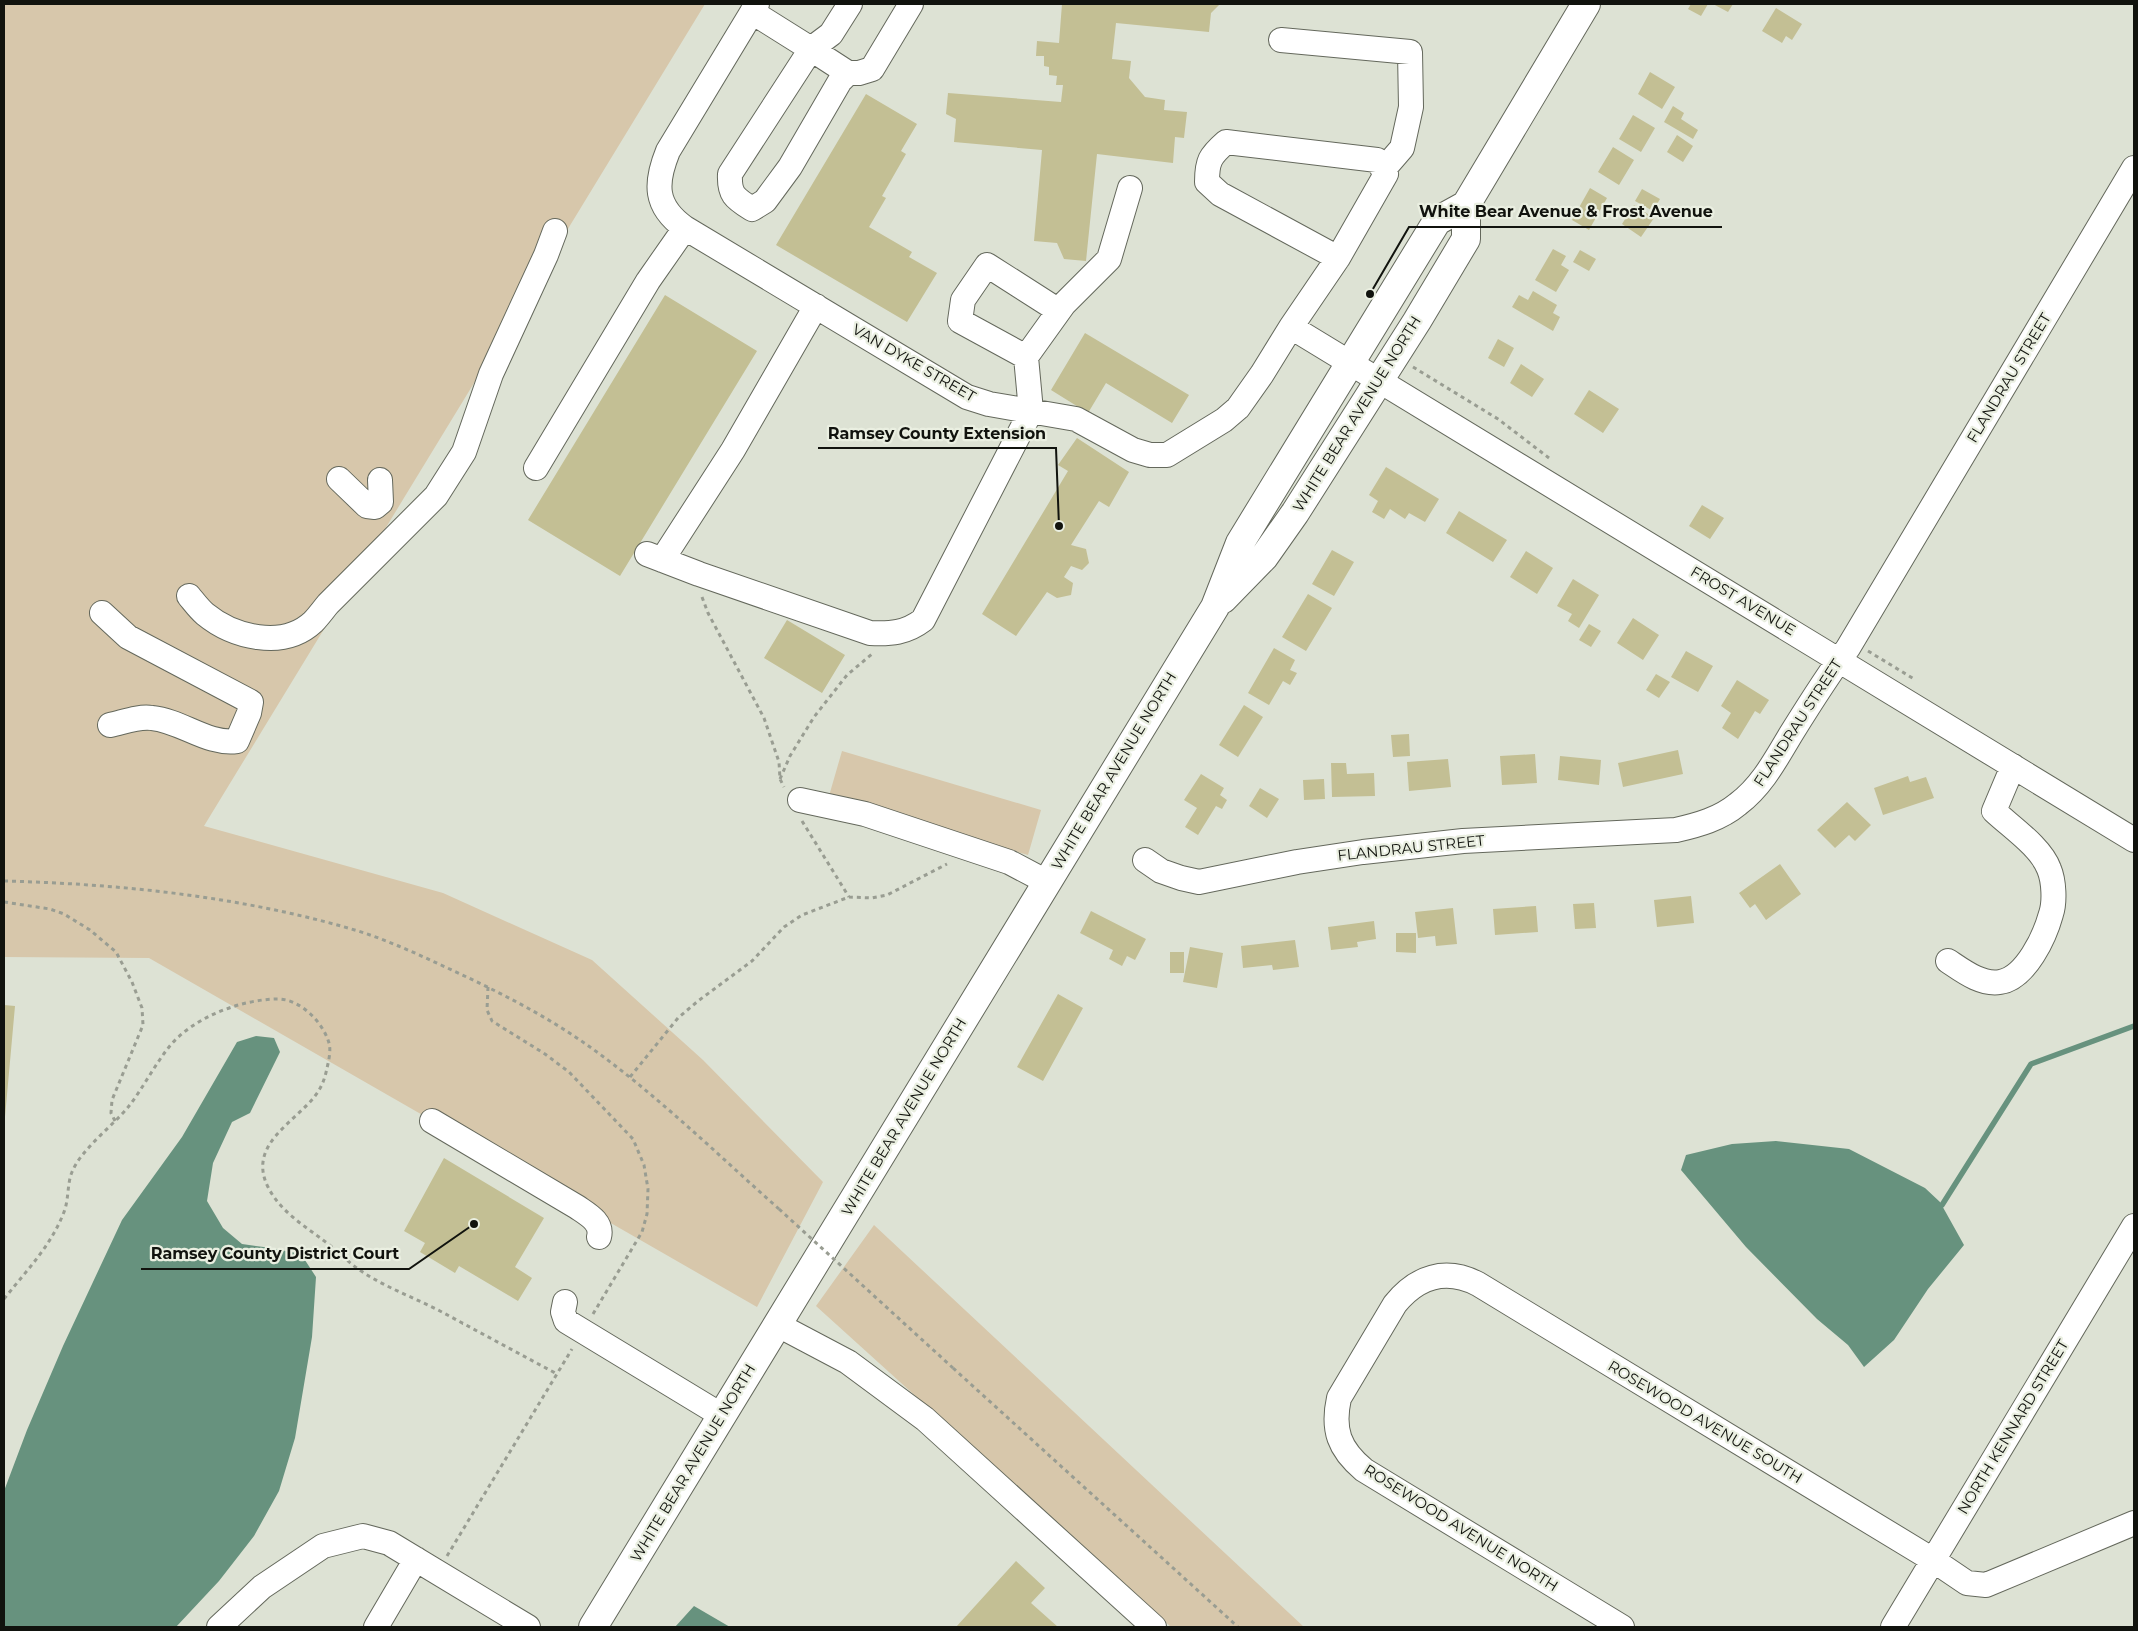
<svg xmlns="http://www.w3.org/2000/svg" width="2138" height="1631" viewBox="0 0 2138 1631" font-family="Montserrat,sans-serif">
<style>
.green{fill:#d7c7ab}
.water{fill:#67927e}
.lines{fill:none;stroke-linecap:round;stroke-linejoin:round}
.stream{stroke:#67927e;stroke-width:5.5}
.building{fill:#c3bf94}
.minor-casing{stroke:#64685c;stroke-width:26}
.major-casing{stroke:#64685c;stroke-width:30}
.path{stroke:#999d92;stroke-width:3;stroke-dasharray:4 4;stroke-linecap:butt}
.minor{stroke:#fff;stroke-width:24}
.major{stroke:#fff;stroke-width:28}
.path-bridge{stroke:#999d92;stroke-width:3;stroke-dasharray:4 4;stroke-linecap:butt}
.labels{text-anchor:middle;stroke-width:4.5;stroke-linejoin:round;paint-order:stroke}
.street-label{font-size:15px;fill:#11130e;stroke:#eaefe1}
.leader{fill:none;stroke:#11130e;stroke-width:2}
.callout-dot{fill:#11130e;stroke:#eaefe1;stroke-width:2}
.callout-label{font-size:16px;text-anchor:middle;font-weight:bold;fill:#11130e;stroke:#eaefe1;stroke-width:4.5;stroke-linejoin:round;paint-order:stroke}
</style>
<rect width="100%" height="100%" fill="#dde2d4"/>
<path class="green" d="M4 4H705L204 826 443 893 592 960 703 1060 823 1182 757 1307 149 958 4 957Z
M842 751 1041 810 1028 855 829 796Z
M874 1225 1304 1627H1171L816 1306Z"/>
<path class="water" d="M256 1036 274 1038 280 1052 250 1113 232 1122 213 1163 207 1201 223 1228 242 1244 271 1248 301 1254 316 1277 312 1337 295 1438 279 1491 254 1536 219 1581 176 1627H4V1491L27 1430 63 1346 122 1220 182 1137 237 1042Z
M1776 1141 1849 1149 1925 1188 1940 1202 1964 1245 1928 1289 1894 1340 1864 1367 1848 1345 1817 1319 1746 1247 1681 1170 1686 1155 1732 1144Z
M694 1606 730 1627H675Z"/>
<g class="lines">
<path class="stream" d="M1942 1205 2031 1064 2134 1026"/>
</g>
<path class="building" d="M1062 4H1220L1211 13 1209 32 1116 23 1112 59 1131 61 1129 78 1145 97 1165 100 1164 110 1187 112 1184 138 1175 137 1173 163 1097 154 1086 261 1064 259 1057 243 1034 241 1042 150 954 142 956 119 946 114 948 93 1061 102 1063 85H1056L1057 76 1049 75V67L1044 66V56H1036L1037 41 1059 43Z
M1691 4H1708L1701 16 1688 9Z
M1713 4H1733L1728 12Z
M1776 8 1802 24 1792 40 1786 36 1782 43 1762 31Z
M1650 72 1675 87 1662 109 1638 94Z
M866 94 917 124 901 151 906 154 882 196 886 198 869 227 912 252 909 257 937 273 907 322 776 245Z
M1673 106 1684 113 1681 119 1698 130 1693 139 1664 122Z
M1633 115 1655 128 1641 152 1619 139Z
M1677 135 1693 146 1683 162 1667 152Z
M1613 147 1634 160 1619 185 1598 172Z
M1590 188 1607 198 1589 230 1572 220Z
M1642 189 1660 199 1653 211 1635 201Z
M1634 205 1654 218 1641 237 1622 224Z
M1553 249 1566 256 1561 265 1569 270 1556 292 1535 280Z
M1580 250 1596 259 1589 271 1573 262Z
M1533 291 1557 305 1553 313 1560 317 1553 331 1512 307 1519 295 1528 300Z
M665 295 757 351 620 576 528 520Z
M1085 333 1189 395 1172 423 1106 383 1088 413 1051 390Z
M1498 339 1514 348 1504 367 1488 358Z
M1521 364 1544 379 1532 397 1510 383Z
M1589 390 1619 409 1603 433 1574 414Z
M1077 438 1129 472 1109 507 1099 501 1071 545 1086 549 1089 563 1082 570 1071 566 1064 577 1073 583 1071 595 1057 598 1047 592 1016 636 982 614 1068 471 1058 465Z
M1386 467 1439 499 1425 522 1409 513 1405 519 1390 509 1384 519 1372 512 1378 501 1369 495Z
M1702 505 1724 518 1710 539 1689 526Z
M1459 511 1507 540 1493 562 1446 533Z
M1332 550 1354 562 1334 596 1312 584Z
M1526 551 1553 568 1537 594 1510 577Z
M1573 579 1599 595 1579 628 1568 621 1572 614 1557 606Z
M1308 594 1332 608 1306 651 1282 637Z
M1633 618 1659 635 1643 660 1617 643Z
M787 620 845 655 822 693 764 658Z
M1589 624 1601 631 1591 647 1579 640Z
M1274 648 1295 660 1290 670 1297 673 1290 685 1283 681 1269 705 1248 693Z
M1686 651 1713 666 1698 692 1671 677Z
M1656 674 1670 682 1659 698 1646 690Z
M1737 680 1769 700 1760 714 1755 711 1738 739 1722 728 1731 713 1721 706Z
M1244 705 1263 717 1238 757 1219 745Z
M1409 734 1410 756 1393 757 1391 735Z
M1678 750 1683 774 1623 787 1618 763Z
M1535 754 1537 783 1502 785 1500 756Z
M1560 756 1601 760 1599 785 1558 780Z
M1448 759 1451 787 1409 791 1407 762Z
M1331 763H1346L1347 774 1374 773 1375 796 1332 797Z
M1201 774 1224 788 1220 795 1227 800 1222 809 1216 806 1198 835 1185 827 1197 808 1184 800Z
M1908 776 1910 782 1926 777 1934 798 1883 815 1874 788Z
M1324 779 1325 799 1304 800 1303 780Z
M1260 788 1279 799 1267 818 1249 806Z
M1847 802 1871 825 1855 841 1849 835 1835 848 1817 830Z
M1780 864 1801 894 1766 920 1755 904 1750 908 1739 893Z
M1691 896 1694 923 1657 927 1654 900Z
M1594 903 1596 928 1575 929 1573 904Z
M1536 906 1538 932 1495 935 1493 909Z
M1453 908 1457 944 1436 946 1435 936 1418 938 1415 912Z
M1091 911 1146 939 1135 960 1127 956 1122 966 1109 959 1113 950 1080 933Z
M1374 921 1376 939 1357 942 1358 947 1331 950 1328 927Z
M1396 933H1416V953L1396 952Z
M1295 940 1299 967 1273 970 1272 965 1243 968 1241 946Z
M1190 947 1223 953 1217 988 1183 982Z
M1170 952H1184V973H1170Z
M1058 994 1083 1008 1043 1081 1017 1067Z
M4 1005 15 1006 5 1117H4Z
M444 1158 544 1218 515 1267 532 1278 518 1301 459 1266 455 1273 420 1252 425 1243 404 1231Z
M1016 1561 1045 1588 1031 1603 1058 1627H956Z"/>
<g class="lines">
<g class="minor-casing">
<path id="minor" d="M757 4 668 151C655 183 654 206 685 228L967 397 989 404 1076 419 1133 450 1150 455H1167L1224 420 1238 408 1262 374 1291 327 2134 840
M752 12 811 49 831 34 850 4
M1281 40 1410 52 1411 107 1402 148 1383 170
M848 73 811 49 730 174C729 194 734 198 752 209L765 201 790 167 840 81 848 73H859L872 69 911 4
M1291 327 1338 258 1386 174 1377 160 1226 142C1210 156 1207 161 1207 182L1220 194 1338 258
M1026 357 960 321 963 300 987 265 1059 311
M536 468 648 281 685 228
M339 479 367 506 375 507 381 502 380 480
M647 554 699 574 870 633C891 634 906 633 923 620L1031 411 1026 357 1064 304 1109 259 1130 188
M662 560 733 450 816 306
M189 596C194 602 199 609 205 614 233 637 283 650 313 622 318 617 323 610 328 604L436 496 464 452 491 374 546 255 555 231
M102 613 128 637 251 702 249 713 237 741C207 745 182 721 152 718 138 716 124 722 110 725
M800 800 865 814 1009 862 1047 882
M1145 860 1161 871 1181 878 1199 882 1297 862 1363 852 1463 841 1676 830C1698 825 1720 819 1738 804 1762 786 1776 759 1791 734 1809 705 1827 676 1848 648L2134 168
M1948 961C1963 971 1981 985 2000 982 2026 978 2045 936 2051 914 2055 902 2054 881 2049 869 2041 847 2011 827 1994 811L2013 766
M432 1121 577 1207C587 1214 603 1222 599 1237
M565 1302 563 1312 566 1321 721 1415
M778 1325 848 1362 925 1419 1154 1627
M219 1627 262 1587 323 1546 363 1536 389 1543 528 1627
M376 1627 416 1559
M1622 1627 1364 1470C1339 1449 1332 1430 1339 1398L1395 1304C1417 1277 1445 1267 1478 1284L1933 1560 1967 1583 1986 1585 2134 1523
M1893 1627 2134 1226"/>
</g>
<g class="major-casing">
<path id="major" d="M1223 599 1264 557 1295 513 1417 321 1466 239V205L1586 4
M593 1627 1215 607 1240 543 1437 221 1466 205"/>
</g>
<path class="path" d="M1413 367 1498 419 1549 458
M702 597 708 613 764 718 779 762 780 779 784 787
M1868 651 1914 679
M780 779 790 756 814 717 847 675 872 654
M802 821 849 897
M4 881C120 884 236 896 348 928 380 937 411 951 441 965 493 989 544 1014 590 1047 657 1095 717 1154 779 1209
M4 902 50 909 64 914 90 930 116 952 132 982 142 1008 143 1025 112 1100 111 1113 115 1121
M488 987 487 1010 492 1021 545 1054 569 1072 633 1139 644 1165 648 1189 647 1214 642 1232 593 1314
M630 1077 678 1018 698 1001 752 961 784 927 802 915 849 897 872 898 887 895 947 864
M4 1299C26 1271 51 1246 64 1212 69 1199 67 1184 72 1172 82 1148 113 1126 129 1106 143 1088 154 1066 169 1047 192 1018 241 999 278 999 300 999 323 1022 329 1043 331 1050 329 1060 327 1068 325 1078 322 1087 315 1096 294 1123 247 1145 268 1187 280 1211 303 1225 323 1240 335 1249 346 1260 358 1269 384 1287 413 1297 440 1311 479 1332 518 1353 557 1374
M953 1368 1238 1627
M447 1556 572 1349"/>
<use href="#minor" class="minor"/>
<use href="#major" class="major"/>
<path class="path-bridge" d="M779 1209 953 1368"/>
</g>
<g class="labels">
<g class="street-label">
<text transform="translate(914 363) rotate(30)" y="5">VAN DYKE STREET</text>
<text transform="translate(2009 378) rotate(-59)" y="5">FLANDRAU STREET</text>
<text transform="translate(1357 414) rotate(-58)" y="5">WHITE BEAR AVENUE NORTH</text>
<text transform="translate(1743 601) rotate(31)" y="5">FROST AVENUE</text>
<text transform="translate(1798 723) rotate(-57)" y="5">FLANDRAU STREET</text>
<text transform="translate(1114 771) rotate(-59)" y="5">WHITE BEAR AVENUE NORTH</text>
<text transform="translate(1411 848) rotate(-6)" y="5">FLANDRAU STREET</text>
<text transform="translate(904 1117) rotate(-59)" y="5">WHITE BEAR AVENUE NORTH</text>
<text transform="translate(1705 1422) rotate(31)" y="5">ROSEWOOD AVENUE SOUTH</text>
<text transform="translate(2013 1427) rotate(-59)" y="5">NORTH KENNARD STREET</text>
<text transform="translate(693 1463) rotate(-59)" y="5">WHITE BEAR AVENUE NORTH</text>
<text transform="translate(1461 1528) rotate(32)" y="5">ROSEWOOD AVENUE NORTH</text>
</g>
</g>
<path class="leader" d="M1370 294L1409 227H1722M1059 526L1056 448H818M474 1224L409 1269H141"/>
<g class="callout-dot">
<circle cx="1370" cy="294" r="5"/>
<circle cx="1059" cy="526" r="5"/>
<circle cx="474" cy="1224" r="5"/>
</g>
<g class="callout-label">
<text x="1566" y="217">White Bear Avenue &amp; Frost Avenue</text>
<text x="937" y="439">Ramsey County Extension</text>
<text x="275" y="1259">Ramsey County District Court</text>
</g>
<rect width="2138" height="1631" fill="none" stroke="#11130e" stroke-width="10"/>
</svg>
